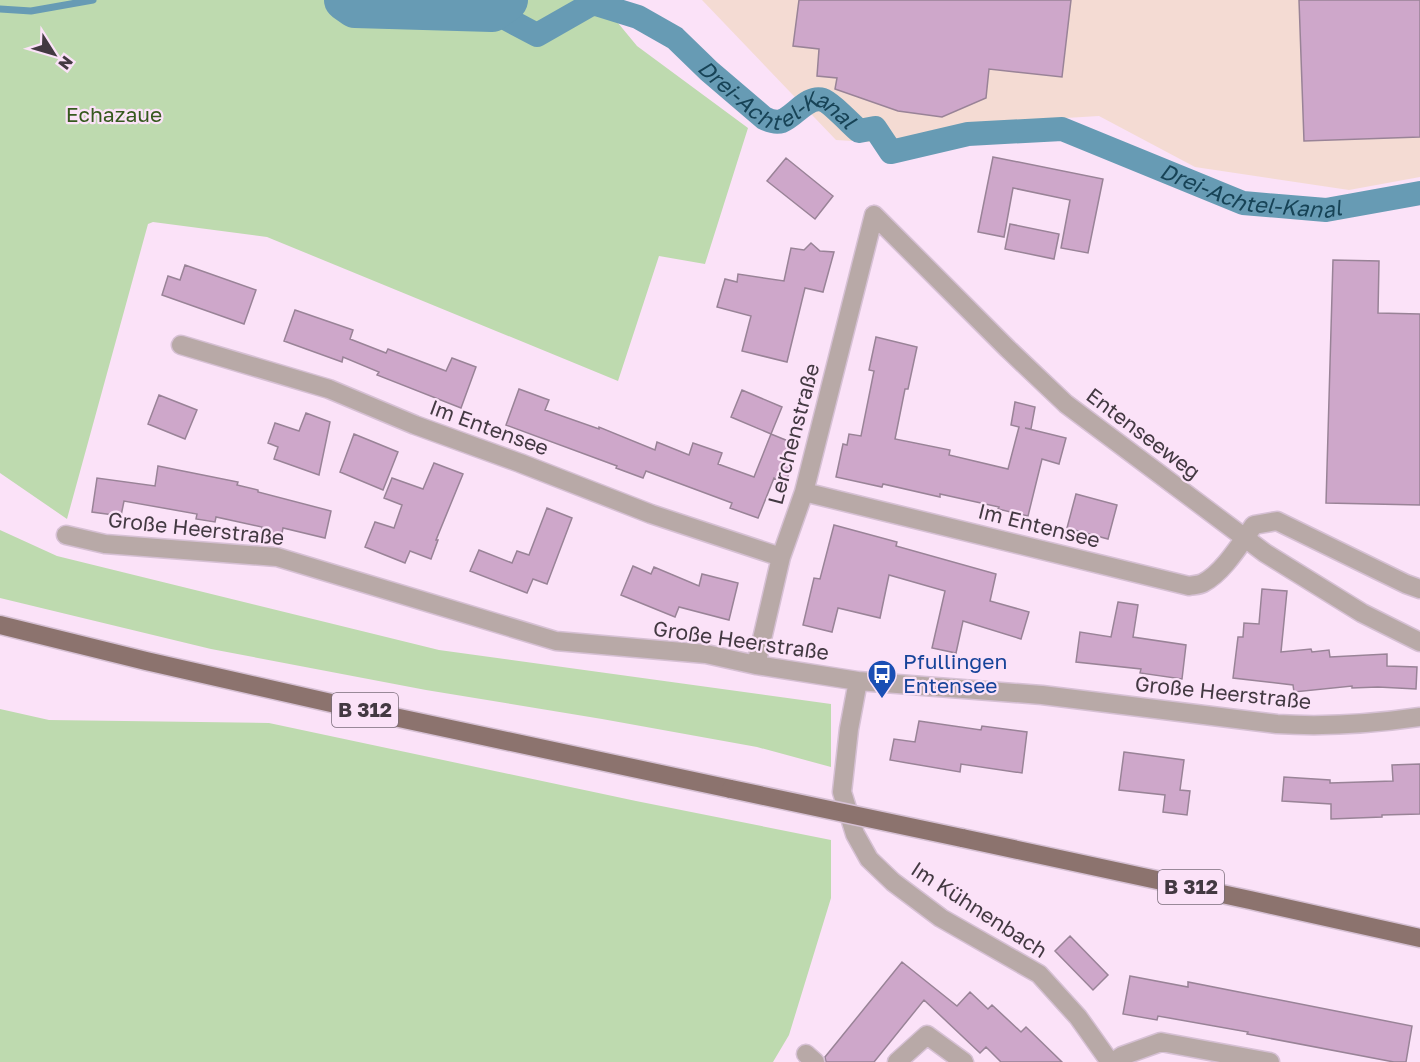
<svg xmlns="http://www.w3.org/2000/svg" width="1420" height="1062" viewBox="0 0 1420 1062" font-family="'Golos Text',sans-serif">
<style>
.industrial{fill:#f4dbd3}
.green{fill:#bedaaf}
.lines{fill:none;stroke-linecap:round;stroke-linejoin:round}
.stream{stroke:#679bb4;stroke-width:7}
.canal{stroke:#679bb4;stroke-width:24}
.river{stroke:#679bb4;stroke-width:42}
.building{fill:#cea7ca;stroke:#998397;stroke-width:1.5}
.minor-casing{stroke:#d6c0d4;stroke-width:21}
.major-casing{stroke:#d6c0d4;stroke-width:21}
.minor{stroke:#b8a9a7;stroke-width:18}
.major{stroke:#8c736e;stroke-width:18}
.major-bridge-casing{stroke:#d6c0d4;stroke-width:21;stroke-linecap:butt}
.major-bridge{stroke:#8c736e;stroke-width:18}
.labels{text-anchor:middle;stroke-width:4.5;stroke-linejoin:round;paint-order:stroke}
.shield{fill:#fbe2f8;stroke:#7a6c79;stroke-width:1.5}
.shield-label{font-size:20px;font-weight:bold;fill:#433942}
.park-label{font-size:21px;fill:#36591e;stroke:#fbe2f8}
.street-label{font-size:21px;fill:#433942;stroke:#fbe2f8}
.transit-label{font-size:21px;fill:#164399;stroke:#fbe2f8;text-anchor:start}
.water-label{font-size:22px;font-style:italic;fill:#174356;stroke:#fbe2f8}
</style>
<rect width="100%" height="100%" fill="#fbe2f8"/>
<path class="industrial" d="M702 0H1420V177L1349 190 1195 167 1099 116 1001 122 931 137 884 143 836 140Z"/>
<path class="green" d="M0 0H599L637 46 748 128 705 264 659 256 618 381 267 237 153 222 148 224 67 519 0 473Z
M0 530 57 556 439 650 831 704V767L757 747 602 719 426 690 211 649 0 598Z
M0 709 49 720 269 723 636 801 831 840V898L789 1035 773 1062H0Z"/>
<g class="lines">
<path class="stream" d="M0 9 31 11 93 0"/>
<path class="canal" id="s1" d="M492 11 537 35 593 3 638 17 675 38 709 71 764 118C770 121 776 123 782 121 795 116 808 95 823 100 830 102 851 124 859 131L875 128 891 152 968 134 1062 129 1243 203 1326 210 1420 193"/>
<path class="river" d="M345 0 355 7 492 11 507 0"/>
</g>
<path class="building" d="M799 0H1071L1062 77 989 69 986 98 942 117 898 111 835 89 837 78 817 76 819 49 793 46Z
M1299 0H1420V137L1304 141Z
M993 157 1103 179 1088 253 1061 248 1070 200 1013 188 1004 237 978 232Z
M786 158 833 196 815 219 767 181Z
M1010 224 1059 234 1054 259 1005 249Z
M811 243 820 251 834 252 823 292 805 288 787 362 742 351 751 316 717 307 725 279 737 282 738 274 784 281 791 248 804 250Z
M1333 260 1379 261 1378 313 1420 314V505L1326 503Z
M185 265 256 290 244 324 162 295 168 276 180 280Z
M295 310 353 330 350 339 386 353 388 349 446 371 452 358 476 367 461 408 377 375 379 372 343 357 342 362 284 341Z
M876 337 917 347 908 389H905L895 439 950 450 949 455 1008 469 1019 427 1011 425 1015 402 1035 407 1031 429 1025 428 1066 438 1059 464 1042 459 1028 516 998 509 999 507 940 494V497L883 484 882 487 836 477 843 444 847 445 849 434 861 436 874 371 869 370Z
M519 389 549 400 545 410 599 429V427L655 450 657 442 689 455 693 443 722 453 718 464 754 477 771 434 793 443 784 463 792 466 785 483 774 478 758 518 730 508 732 503 646 471 643 478 616 468 617 466 506 425Z
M742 390 782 407 771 434 731 417Z
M159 395 197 410 185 439 148 424Z
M306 413 330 422 319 475 274 459 278 447 268 443 275 423 299 431Z
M354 434 398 452 383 490 340 472Z
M434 463 463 474 436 540H438L431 559 410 551 405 563 365 547 375 522 394 528 402 505 384 498 392 478 423 489Z
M158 466 238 482 237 485 258 490V492L331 511 325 538 283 528 280 543 260 540 262 527 216 517 215 522 196 519 197 514 124 501 121 516 92 512 97 478 155 486Z
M1076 494 1117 505 1108 539 1067 528Z
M547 508 572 518 547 584 533 579 527 593 470 571 479 550 512 563 517 551 529 555Z
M834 525 897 542 896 546 996 574 990 601 1029 612 1021 639 963 621 956 653 932 648 945 591 889 575 880 618 838 608 832 632 803 625 814 578 820 579Z
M633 566 651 574 654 567 699 586 702 574 738 583 729 620 679 607 675 617 621 595Z
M1262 589 1287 591 1281 652 1311 649 1312 652 1329 650 1330 657 1387 654V666L1417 667 1416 689 1378 687 1352 688V686L1294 692 1293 685 1233 678 1238 637H1243L1244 623 1259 624Z
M1118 602 1138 605 1133 637 1186 645 1182 679 1140 673 1141 669 1076 662 1080 632 1111 637Z
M919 721 981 730 982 726 1027 732 1022 773 961 764 960 772 890 760 894 739 915 742Z
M1124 752 1184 760 1180 790 1190 791 1187 815 1163 812 1165 795 1119 790Z
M1420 764V814L1382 815V817L1331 819V804L1282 801 1284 777 1330 780V783L1393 781 1392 765Z
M1070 936 1108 975 1093 990 1055 951Z
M902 962 957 1006 970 992 988 1009 992 1005 1021 1032 1026 1027 1062 1062H1001L986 1047 980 1053 924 1000 874 1062H826L825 1057Z
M1130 976 1188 987V982L1412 1026 1406 1062H1394L1247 1034 1248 1032 1158 1016 1157 1020 1123 1014Z"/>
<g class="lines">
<g class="minor-casing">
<path id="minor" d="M874 215 1008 349 1066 404 1265 553 1362 613 1420 642
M181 345 329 389 415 425 520 463 651 514 781 557
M804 492 1189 586C1194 585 1199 585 1203 583 1223 573 1241 543 1254 525L1277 521 1406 584 1420 589
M66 535 105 544 277 557 556 641 706 654 756 665 858 681 1042 695 1277 724C1325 727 1372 724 1420 717
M756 665 781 557 804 492 874 215
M858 681 849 729 842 792 855 834 869 859 893 882 941 918 1039 974 1078 1017 1110 1062
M806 1054 815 1062
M897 1062 927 1035 964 1062
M1113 1062 1122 1056 1161 1042 1270 1062"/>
</g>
<g class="major-casing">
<path id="major" d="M0 625 146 661 371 712 731 789
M962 838 1250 900 1420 938"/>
</g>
<use href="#minor" class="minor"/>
<use href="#major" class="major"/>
<g class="major-bridge-casing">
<path id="major-bridge" d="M731 789 962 838"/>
</g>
<use href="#major-bridge" class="major-bridge"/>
</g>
<defs>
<g id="bus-pin" transform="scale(1.5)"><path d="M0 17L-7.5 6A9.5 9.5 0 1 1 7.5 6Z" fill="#1a4fb4" stroke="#fbe2f8"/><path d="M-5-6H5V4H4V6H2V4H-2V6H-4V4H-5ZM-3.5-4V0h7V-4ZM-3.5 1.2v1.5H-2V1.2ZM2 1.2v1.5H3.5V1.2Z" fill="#fff"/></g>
</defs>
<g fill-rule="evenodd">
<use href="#bus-pin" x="882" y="674"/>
</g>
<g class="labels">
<g class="shield">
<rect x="332" y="693" width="66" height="34" rx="4.5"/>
<rect x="1158" y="870" width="66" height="34" rx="4.5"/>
</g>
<g class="shield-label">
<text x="365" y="717">B 312</text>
<text x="1191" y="894">B 312</text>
</g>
<g class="park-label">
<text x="114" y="122">Echazaue</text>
</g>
<g class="street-label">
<text transform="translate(489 428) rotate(20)" y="7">Im Entensee</text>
<text transform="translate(794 434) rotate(-75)" y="7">Lerchenstraße</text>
<text transform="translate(1143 434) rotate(37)" y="7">Entenseeweg</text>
<text transform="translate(1039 526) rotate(14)" y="7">Im Entensee</text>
<text transform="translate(196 529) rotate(6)" y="7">Große Heerstraße</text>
<text transform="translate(741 641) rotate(8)" y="7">Große Heerstraße</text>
<text transform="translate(1223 693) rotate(6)" y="7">Große Heerstraße</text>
<text transform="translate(979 910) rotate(33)" y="7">Im Kühnenbach</text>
</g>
<g class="transit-label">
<text x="903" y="669">Pfullingen<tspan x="903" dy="24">Entensee</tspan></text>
</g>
<g class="water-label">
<text dy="8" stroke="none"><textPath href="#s1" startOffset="336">Drei-Achtel-Kanal</textPath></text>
<text dy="8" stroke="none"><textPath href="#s1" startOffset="858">Drei-Achtel-Kanal</textPath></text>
</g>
</g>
<g transform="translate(54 54) rotate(127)" stroke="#fbe2f8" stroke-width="4.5" paint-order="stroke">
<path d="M0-4.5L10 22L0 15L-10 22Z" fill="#433942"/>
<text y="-9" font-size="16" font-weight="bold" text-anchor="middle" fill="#433942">N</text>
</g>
</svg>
